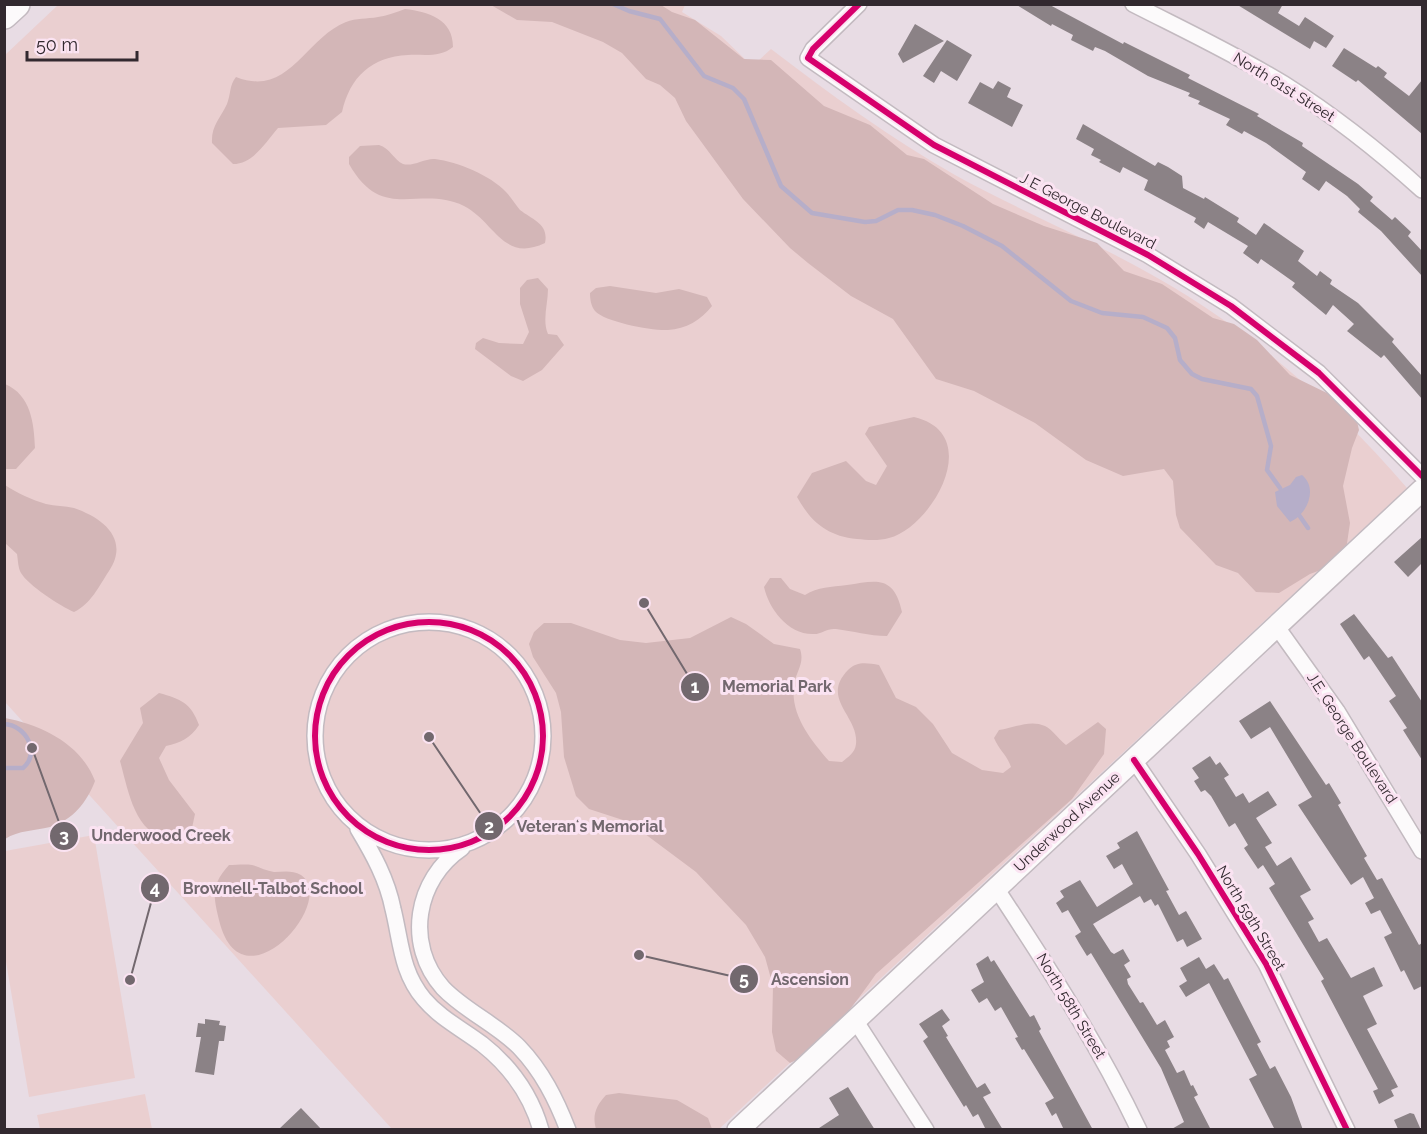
<svg xmlns="http://www.w3.org/2000/svg" width="1427" height="1134" viewBox="0 0 1427 1134" font-family="Raleway,sans-serif">
<style>
.green{fill:#eacfd0}
.forest{fill:#d3b6b7}
.water{fill:#b6aec9}
.lines{fill:none;stroke-linecap:round;stroke-linejoin:round}
.stream{stroke:#b6aec9;stroke-width:4.5}
.building{fill:#8b8286}
.street-casing{stroke:#c3bac0;stroke-width:18}
.secondary-casing{stroke:#c3bac0;stroke-width:24}
.highway-casing{stroke:#c3bac0;stroke-width:30}
.street{stroke:#fcfafb;stroke-width:15}
.secondary{stroke:#fcfafb;stroke-width:21}
.highway{stroke:#fcfafb;stroke-width:27}
.cycleway-casing{stroke:#fbe3f2;stroke-width:10}
.cycleway{stroke:#d6006c;stroke-width:6}
.labels{text-anchor:middle;stroke-width:6;stroke-linejoin:round;paint-order:stroke}
.street-label{font-size:15px;fill:#32292f;stroke:#fbe3f2}
.leader{fill:none;stroke:#72686e;stroke-width:2}
.callout-dot{fill:#72686e;stroke:#fbe3f2;stroke-width:2}
.mark-label{font-size:18px;text-anchor:middle;font-weight:bold;fill:#fff}
.callout-label{font-size:16px;text-anchor:middle;font-weight:bold;fill:#72686e;stroke:#fbe3f2;stroke-width:6;stroke-linejoin:round;paint-order:stroke}
</style>
<rect width="100%" height="100%" fill="#e8dce4"/>
<path class="green" d="M58 5H685L682 12 721 36 749 63 757 62 771 49C830 94 890 138 955 175 1013 207 1075 233 1134 265 1238 320 1330 398 1407 488L719 1129H392L5 702V55Z
M94 835 135 1078 29 1097 5 956V851Z
M145 1094 152 1129H40L37 1115Z"/>
<path class="forest" d="M491 5H661L672 12 695 20 744 59 771 60 824 106 870 125 907 155 924 159 993 204 1044 226 1097 243 1124 271 1162 284 1213 318 1234 324 1257 340 1290 375 1333 396 1356 417 1359 430 1352 448 1343 486 1350 523 1346 550 1326 568 1310 574 1279 593 1256 592 1238 573 1216 565 1180 528 1176 515 1173 481 1164 469 1123 476 1086 460 1035 423 974 391 936 379 893 319 851 296 808 263 790 248 743 199 686 121 675 98 660 85 646 79 622 53 603 42 552 22 517 20Z
M405 9C429 12 453 19 453 47 440 58 424 54 408 55 371 57 350 77 342 112L326 125 278 128C266 142 253 164 233 164L212 143C211 126 220 119 227 104 231 94 229 86 236 77 289 98 304 39 346 22 356 18 367 19 378 17 387 16 396 12 405 9Z
M379 145C390 148 394 160 403 164 413 167 425 158 435 159 458 162 490 175 506 192 511 197 515 204 520 210 533 220 549 224 545 243 503 263 495 222 464 206 419 184 383 224 349 164V157L360 146Z
M538 278 548 289C548 304 542 320 548 334L557 335 564 345 542 370 523 381 511 376 475 349 476 343 483 338 499 343 523 344 529 332 520 304V288L527 280Z
M610 286 656 293 679 289 707 297 712 306C701 320 686 329 668 330 652 331 605 322 595 311 591 306 590 299 590 293L596 288Z
M5 384C31 395 34 423 35 448L16 469H5Z
M914 417C986 434 931 528 889 538 879 541 867 540 857 539 827 536 811 522 797 497L812 473 846 461 866 481 876 485 887 466 865 434 869 427Z
M5 485C17 493 32 500 46 504 55 506 65 506 74 508 103 518 130 539 109 571 99 586 91 604 74 612 60 606 28 585 21 573 18 568 18 560 17 554L5 543Z
M770 578H781L790 589 805 595C818 587 831 587 847 585 875 581 894 574 902 612L887 636C869 636 853 631 836 629 827 628 822 634 814 634 788 635 769 609 764 587Z
M731 617 746 624 774 644 800 649C805 664 796 671 794 685 790 715 811 740 829 761L842 762C848 757 855 753 856 744 859 716 820 699 848 670 857 661 867 663 879 665L896 698 916 707 933 724 952 753 982 770 1003 773 1011 767C1007 755 999 750 994 738L999 730C1014 728 1030 719 1045 726 1052 729 1059 740 1066 745L1098 722 1106 729 1104 754 1072 799 876 974C856 1002 823 1050 790 1063L776 1051 772 1032 773 986 765 957 746 925 696 872 629 822 589 809 576 796 564 757 561 712 556 693 533 657 529 644 534 632 544 623H571L620 640 646 643 690 638Z
M159 693C181 699 191 703 199 725 191 738 180 743 166 746L159 758 169 780 195 814 192 828 170 841C134 832 129 793 120 761L143 723 140 708Z
M5 718C42 725 81 744 95 781 87 802 73 820 50 827 34 831 19 830 5 839Z
M229 865C236 865 245 864 252 865 259 867 266 871 274 872 283 872 292 870 301 875 339 901 241 1012 219 920 213 895 211 885 229 865Z
M619 1093 677 1100 708 1118 712 1129H596C592 1115 596 1106 606 1095Z"/>
<path class="water" d="M1302 475C1318 488 1308 514 1290 522L1277 506 1275 492 1290 485 1296 477Z"/>
<g class="lines">
<path class="stream" d="M613 4 629 11 660 19 704 76 733 88 744 99 781 186 812 213 865 222 876 221 898 210H912L935 215 963 226 1002 246 1071 301 1102 313 1143 317 1167 328 1175 338 1180 360 1192 374 1202 379 1251 389 1257 396 1271 446 1267 470 1280 488
M1299 515 1308 528
M4 724C26 725 41 753 23 768H4"/>
</g>
<path class="building" d="M1015 4H1048L1123 44 1124 42 1190 75 1188 78 1259 114 1257 116 1303 143 1302 146 1358 184 1373 197 1370 201 1392 220 1395 217 1411 232 1408 236 1422 251V276L1381 231 1358 212 1360 209 1347 196 1326 181 1319 191 1302 179 1306 172 1266 143 1244 131 1242 134 1226 125 1230 119 1198 104 1200 101 1188 96 1190 93 1148 76 1105 51 1095 47 1093 51 1071 40 1073 35 1052 24 1051 26Z
M1236 4H1283L1278 13 1299 26 1305 17 1334 36 1326 48 1314 41 1310 49Z
M915 24 944 41 903 63 898 54Z
M947 40 972 55 957 81 941 71 934 83 923 76Z
M1344 48 1376 68 1378 66 1387 73 1384 77 1409 96 1422 80V134L1358 80 1356 82 1332 66Z
M998 81 1011 88 1007 97 1023 105 1012 127 968 103 980 82 993 89Z
M1083 124 1155 166 1158 162 1168 167 1182 176 1183 188 1204 199 1205 197 1239 218 1237 222 1256 235 1264 223 1304 251 1298 261 1317 276 1320 271 1332 280 1330 284 1358 303 1394 339 1392 342 1422 376V399L1384 355 1381 358 1347 331 1354 324 1333 305 1326 315 1292 287 1295 283 1261 259 1258 264 1243 253 1248 246 1208 222 1204 229 1194 222 1196 218 1144 190 1148 180 1123 167 1120 173 1099 162 1101 160 1091 155 1094 149 1076 139Z
M1422 537V563L1408 577 1394 562Z
M1354 614 1388 658 1392 656 1422 702V760L1403 730 1407 728 1389 701 1396 696 1369 656 1364 660 1340 624Z
M1270 701 1326 785 1329 783 1341 803 1338 805 1367 856 1364 858 1377 880 1382 878 1419 945 1422 943V986L1414 990 1404 970 1401 972 1384 937 1392 933 1380 910 1371 914 1365 903 1374 898 1363 877 1351 885 1298 805 1312 797 1270 727 1251 739 1239 721Z
M1210 756 1216 765 1220 762 1229 775 1224 778 1236 797 1243 793 1249 803 1268 791 1277 805 1256 818 1272 843 1265 847 1277 866 1291 857 1311 890 1300 896 1314 919 1308 922 1319 942 1327 938 1351 978 1374 967 1383 986 1363 996 1377 1024 1367 1029 1398 1087 1391 1090 1394 1096 1379 1104 1373 1091 1378 1089 1321 981 1324 979 1269 888 1275 884 1263 865 1258 869 1244 848 1248 845 1235 823 1229 827 1211 796 1205 790 1201 792 1194 781 1199 778 1192 768Z
M1137 831 1169 890 1166 891 1179 915 1186 911 1202 939 1187 947 1183 939 1177 942 1158 904 1155 906 1151 899 1144 903 1140 896 1093 924 1111 952 1114 954 1123 949 1127 956 1130 961 1124 965 1131 977 1127 979 1128 984 1140 1003 1143 1002 1157 1025 1165 1020 1174 1037 1167 1041 1170 1047 1165 1050 1177 1073 1184 1070 1191 1086 1193 1085 1198 1095 1194 1097 1211 1130H1170L1184 1122 1161 1068 1091 953 1087 956 1079 943 1075 936 1081 932 1068 910 1062 913 1056 903 1064 897 1060 891 1080 880 1097 907 1133 884 1122 864 1114 869 1106 856 1120 848 1117 843Z
M988 956 991 962 994 960 1030 1017 1034 1015 1041 1029 1039 1031 1093 1130H1064L1056 1113 1052 1116 1045 1103 1054 1098 1024 1049 1022 1050 1015 1038 1018 1037 1001 1007 995 1011 987 998 979 1003 971 990 984 982 976 964Z
M1199 957 1206 969 1214 964 1224 980 1228 978 1261 1042 1257 1044 1270 1069 1275 1066 1291 1097 1303 1130H1275L1249 1079 1257 1075 1209 983 1186 997 1179 986 1187 981 1180 968Z
M942 1009 950 1020 942 1026 948 1036 946 1037 977 1088 985 1083 991 1093 983 1097 1003 1130H986L978 1114 973 1117 966 1105 964 1107 923 1041 928 1037 919 1024Z
M205 1019 220 1021 219 1025 226 1026 224 1041H219L214 1075 195 1072 201 1037H196L198 1023 205 1024Z
M848 1087 875 1130H816L839 1115 829 1098Z
M301 1108 322 1130H278Z
M1410 1113 1414 1114 1421 1130 1398 1129 1394 1120Z"/>
<g class="lines">
<g class="street-casing">
<path id="street" d="M859 4 813 49 808 58 934 145 1148 255 1231 306 1319 373 1422 476
M1133 4C1184 30 1235 54 1284 84 1333 115 1379 151 1422 190
M315 736a114 114 0 1 1 228 0a114 114 0 1 1-228 0Z
M1277 627 1337 711 1422 851
M1134 760 1198 854 1266 964 1347 1130
M358 829C373 854 387 879 393 909 401 941 401 972 424 999 440 1018 462 1029 482 1044 510 1066 531 1095 541 1130
M462 848C416 879 404 944 443 988 465 1011 496 1024 519 1047 542 1071 556 1099 568 1130
M996 888C1048 967 1098 1044 1139 1130
M855 1020 926 1130"/>
</g>
<g class="secondary-casing">
<path id="secondary" d="M738 1130 1422 490"/>
</g>
<g class="highway-casing">
<path id="highway" d="M4 15 16 4"/>
</g>
<use href="#street" class="street"/>
<use href="#secondary" class="secondary"/>
<use href="#highway" class="highway"/>
<g class="cycleway-casing">
<path id="cycleway" d="M859 4 813 49 808 58 934 145 1148 255 1231 306 1319 373 1422 476
M315 736a114 114 0 1 1 228 0a114 114 0 1 1-228 0Z
M1134 760 1198 854 1266 964 1347 1130"/>
</g>
<use href="#cycleway" class="cycleway"/>
</g>
<g class="labels">
<g class="street-label">
<text transform="translate(1284 87) rotate(32)" y="5">North 61st Street</text>
<text transform="translate(1088 211) rotate(27)" y="5">J E George Boulevard</text>
<text transform="translate(1352 738) rotate(57)" y="5">J.E. George Boulevard</text>
<text transform="translate(1067 822) rotate(-43)" y="5">Underwood Avenue</text>
<text transform="translate(1251 918) rotate(59)" y="5">North 59th Street</text>
<text transform="translate(1071 1006) rotate(59)" y="5">North 58th Street</text>
</g>
</g>
<path class="leader" d="M644 603L695 687M429 737L489 826M32 748L64 836M130 980L155 888M639 955L744 979"/>
<g class="callout-dot">
<circle cx="644" cy="603" r="6"/>
<circle cx="429" cy="737" r="6"/>
<circle cx="32" cy="748" r="6"/>
<circle cx="130" cy="980" r="6"/>
<circle cx="639" cy="955" r="6"/>
<circle cx="695" cy="687" r="15"/>
<circle cx="489" cy="826" r="15"/>
<circle cx="64" cy="836" r="15"/>
<circle cx="155" cy="888" r="15"/>
<circle cx="744" cy="979" r="15"/>
</g>
<g class="mark-label">
<text x="695" y="693">1</text>
<text x="489" y="833">2</text>
<text x="64" y="842">3</text>
<text x="155" y="894">4</text>
<text x="744" y="985">5</text>
</g>
<g class="callout-label">
<text x="777" y="692">Memorial Park</text>
<text x="590" y="832">Veteranʻs Memorial</text>
<text x="161" y="841">Underwood Creek</text>
<text x="273" y="894">Brownell-Talbot School</text>
<text x="810" y="985">Ascension</text>
</g>
<rect width="1427" height="1134" fill="none" stroke="#32292f" stroke-width="12"/>
<path d="M27 51v9h110v-9" fill="none" stroke="#32292f" stroke-width="3"/>
<text x="36" y="51" font-size="18" fill="#32292f" stroke="#fbe3f2" stroke-width="4.5" paint-order="stroke">50 m</text>
</svg>
